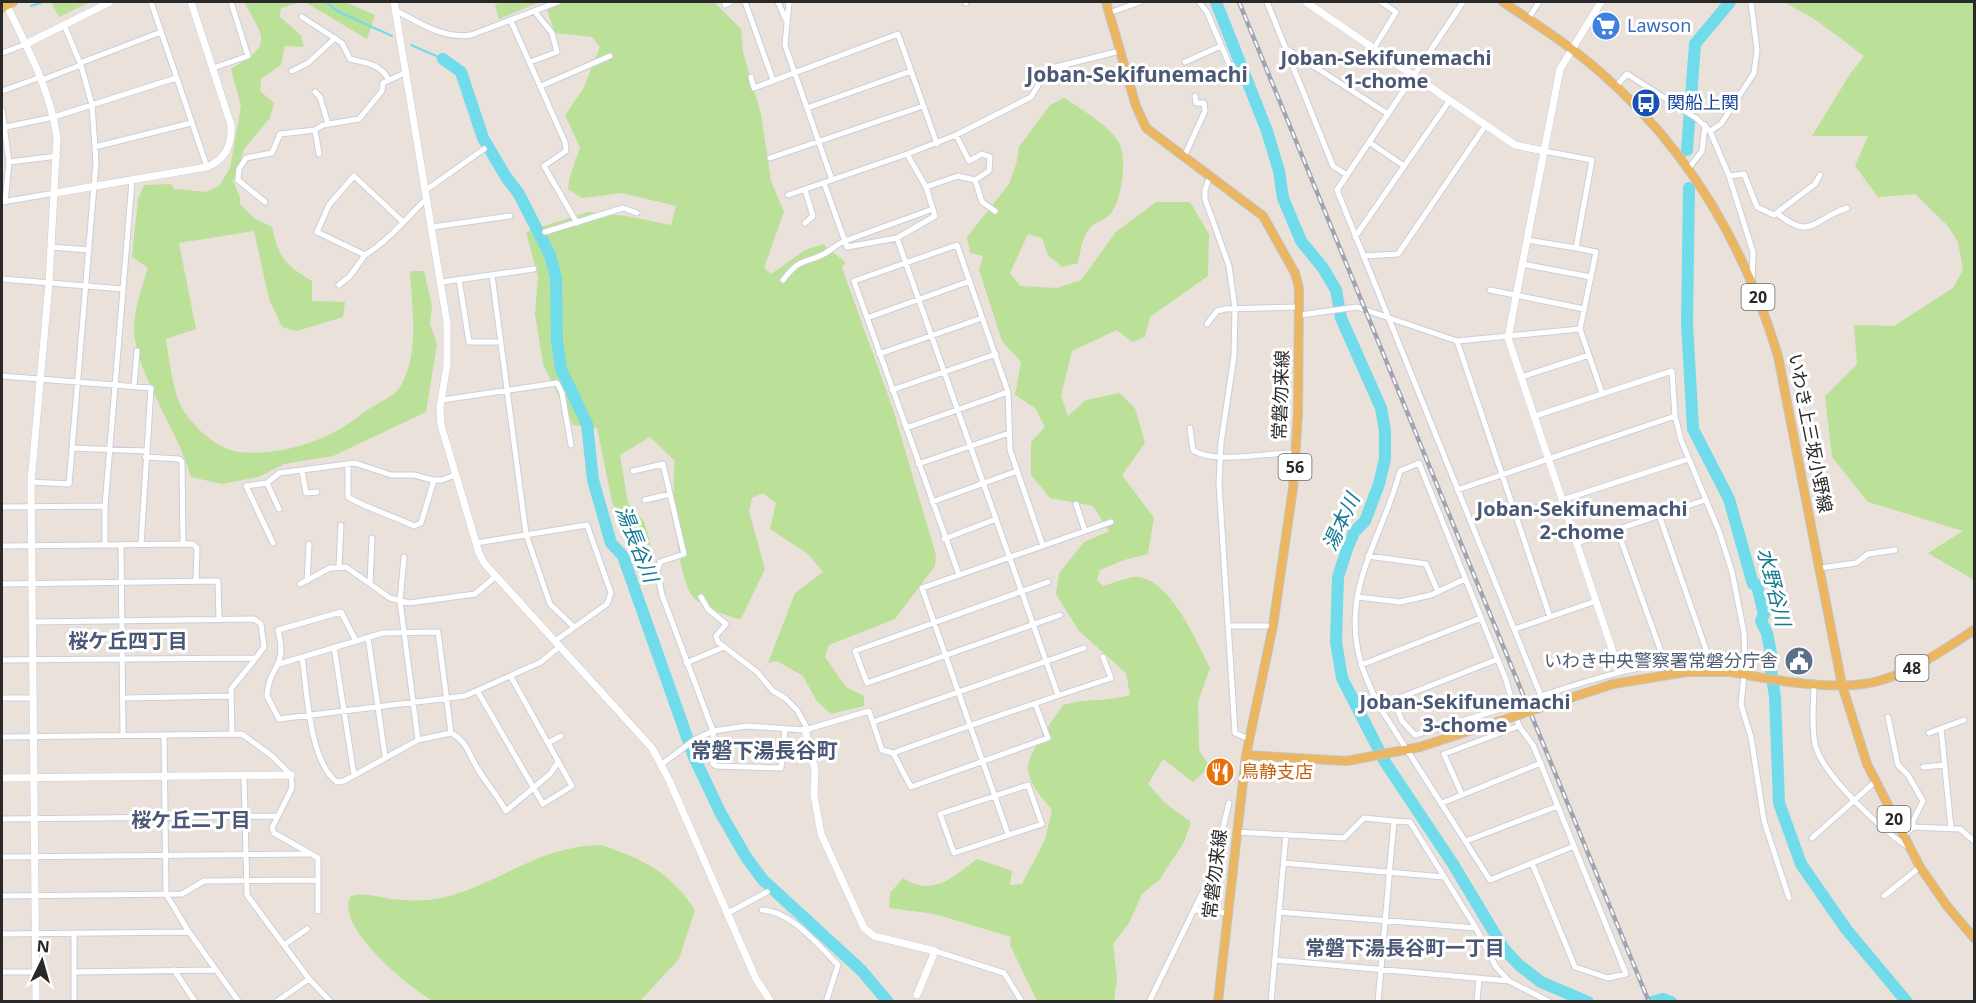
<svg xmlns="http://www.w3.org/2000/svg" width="1976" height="1003" viewBox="0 0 1976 1003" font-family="'Noto Sans','Noto Sans JP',sans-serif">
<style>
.green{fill:#bbe098}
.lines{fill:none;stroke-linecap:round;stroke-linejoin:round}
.stream{stroke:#70dbea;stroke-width:2}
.river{stroke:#70dbea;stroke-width:12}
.street-casing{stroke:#c9cfda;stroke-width:7}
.secondary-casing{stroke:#c9cfda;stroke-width:8}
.primary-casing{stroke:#c3c3c3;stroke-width:10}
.street{stroke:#fff;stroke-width:5}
.secondary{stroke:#fff;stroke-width:7}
.primary{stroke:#ebb65f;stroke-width:8}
.rail-casing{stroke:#9ea4b2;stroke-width:4.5}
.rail{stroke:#fff;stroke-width:2;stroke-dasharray:7;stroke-linecap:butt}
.primary-bridge-casing{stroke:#c3c3c3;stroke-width:10;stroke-linecap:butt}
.primary-bridge{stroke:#ebb65f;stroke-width:8}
.labels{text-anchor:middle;stroke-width:6;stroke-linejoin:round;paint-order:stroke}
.shield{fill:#fff;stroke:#696969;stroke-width:1.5}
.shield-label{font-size:16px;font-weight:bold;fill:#292929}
.shop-label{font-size:18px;fill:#366cbe;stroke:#fff;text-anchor:start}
.transit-label{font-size:18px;fill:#164399;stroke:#fff;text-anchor:start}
.street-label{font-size:18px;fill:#292929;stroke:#fff}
.service-label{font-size:18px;fill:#4e5e75;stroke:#fff;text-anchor:end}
.food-label{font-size:18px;fill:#c56008;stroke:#fff;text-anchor:start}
.neighbourhood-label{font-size:20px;font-weight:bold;fill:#4b5977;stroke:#fff}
.water-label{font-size:20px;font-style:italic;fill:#127993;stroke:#fff}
.quarter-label{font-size:21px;font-weight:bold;fill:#4b5977;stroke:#fff}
</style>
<rect width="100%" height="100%" fill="#ebe1db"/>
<path class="green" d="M51 2H90L59 17Z
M244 2H301L281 8 280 17 301 35 304 47 285 46 281 65 261 79 260 91 274 103 270 118 244 149 233 181 240 197V204L254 218 272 227C279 258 284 264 312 281V301L345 302 343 317 297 331 282 327 269 299 254 231 179 243 196 329 166 339C169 359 173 393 183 410 195 428 218 450 240 452 283 456 331 440 363 413 373 405 394 397 400 387 420 353 412 309 410 271H424L432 306 430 324 437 344 426 412 333 456 284 464 259 477 222 484 191 477C178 431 142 383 135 340 131 316 141 291 148 268L132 257 138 199 144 185 171 184 174 189 206 192 219 186 230 168 241 106 231 69C272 44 266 41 244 2Z
M305 2H345L375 15 367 39Z
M500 2H540L499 19 495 5Z
M556 2H714L741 29 743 52 761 114 771 181 784 212 764 268 771 274 805 250 823 244 845 262 842 268 893 409 936 555 935 566 895 619 829 645 825 657 846 687 864 696V706L831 714 816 700 803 676 777 661 768 663 795 593 823 572 808 554 770 529 776 503 763 493 752 498 749 511 765 569 741 619C731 618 701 606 694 598 676 579 671 487 675 461L650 437 620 455 628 503 644 521 651 546 627 532 612 502 597 428 573 425 543 364 535 314 538 277 526 232 588 212 627 216 671 225 676 206 622 193 582 198 568 189 570 176 580 148 565 115 583 89 600 47 592 37 555 33 546 7Z
M1784 2H1974V580L1928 553 1963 531 1868 502 1832 457 1825 396 1857 364 1854 325 1894 326 1953 288 1963 270 1958 242 1947 225 1915 194 1878 197 1855 166 1868 136H1812L1850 74 1864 56 1816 20Z
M1064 98C1080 108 1109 126 1118 141 1128 156 1122 198 1112 212 1108 218 1099 221 1093 225 1082 234 1081 249 1078 263L1062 267 1048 255 1042 238 1028 234 1010 273 1020 286 1057 288 1081 280 1116 232 1156 202H1190L1209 234 1208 276 1150 317 1145 337 1132 342 1117 330 1072 351 1061 396 1068 416 1086 400 1119 393 1135 408 1145 443 1122 475 1154 518 1148 554 1124 560 1100 570 1097 580 1103 586C1113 583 1125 578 1135 577 1169 576 1197 642 1210 668L1198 702 1199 750 1210 767 1193 782 1163 759 1148 784 1165 803 1191 822 1184 842 1160 879 1142 894 1129 923 1113 944 1117 978 1114 1001H1037L1010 945 1011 937 935 914 889 908 890 893 903 878C933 898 954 876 977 859L1012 871 1010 885 1022 884 1045 840 1052 810C1043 799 1030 785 1028 771 1026 754 1053 720 1063 705 1086 698 1107 702 1130 695L1126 673 1079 631 1056 594 1059 573 1084 542 1109 531 1093 506 1050 498 1031 475V442L1045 427 1035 408 1015 395 1021 362 1002 341 979 270 983 256 970 253 967 237 1009 184 1016 165 1019 147 1050 105Z
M601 845C645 860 669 871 695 910L679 959 640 1001H433C409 988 333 925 351 896 366 892 377 897 392 899 406 901 428 901 442 898 499 884 538 846 601 845Z"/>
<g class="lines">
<path class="stream" d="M326 2 337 11 392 36
M31 6 43 2
M411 45 443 59"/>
<path class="river" d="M1216 2 1267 131 1279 171 1283 198 1301 241 1323 268 1336 290 1341 318 1381 408 1385 431V459L1379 484 1365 521 1354 532 1347 549 1338 577 1336 642 1342 678 1385 762 1453 864 1504 949 1519 965 1541 982 1588 1002
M443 59 461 72 483 138 506 177 519 194 550 255 556 278 557 341 561 369 587 424 593 480 611 543 623 556 694 757 720 812 746 857 763 880 862 971 888 1002
M1687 150 1695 44 1730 2
M1689 188 1687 324 1693 429 1729 499 1753 584 1757 585 1764 614 1761 621 1767 633 1772 659 1770 664 1775 697 1779 803 1801 864 1846 929 1907 1002
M1651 1002 1663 999 1671 1002"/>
<g class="street-casing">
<path id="street" d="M151 2 207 167
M745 2 773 80
M778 2 786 20
M789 2 785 45 832 180
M966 2V3
M1199 2 1207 12 1235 78
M1267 2 1333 166 1347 175
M1463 2 1337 190 1541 696C1602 676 1645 662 1710 661L1659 515
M725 5 731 2
M397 11C421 24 444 39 471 35L558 2
M1109 13 1140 2
M302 17 342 43 350 59C367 63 380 64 389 80
M1528 19 1539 2
M511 21 565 142 566 151 544 166 577 223
M1374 48 1396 12 1381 2
M1287 49 1388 114
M2 53 26 44
M530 62 557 52 552 33 535 12
M1185 62 1221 46
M80 63 161 32
M213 68 248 56 231 2
M292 71 308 63 335 38
M751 77 754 88 898 34 937 144
M42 80 81 65
M541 86 610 56
M1616 86 1627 74 1696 118 1710 131 1729 176 1753 252 1752 280
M2 91 41 77
M315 92 320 97 328 124
M807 108 911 71
M2 110 9 162 5 202
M6 127 54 117 176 78
M315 130 319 154
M1710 131 1721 124 1754 73 1757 50 1751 2
M956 135 969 161 982 154 990 157 989 171 975 180
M1369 142 1404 166
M95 147 191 123
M1544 151 1592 160 1576 248 1596 252 1580 329 1602 393
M907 154 956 135 1031 97 1043 77 1052 68 1120 51
M1184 157 1205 111 1204 103H1196L1195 96
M770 158 923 106
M9 162 58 156
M1688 169 1702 151 1705 125
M1210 176 1205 190V199L1229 266 1235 309 1234 356 1221 443 1219 483 1235 733 1249 739
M1729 176 1744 174 1757 207 1774 215 1815 184 1820 175
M926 187 958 176 975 180 982 202 995 211
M426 190 484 149
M805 190 813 216 805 223
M788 195 907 154 926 187 935 216 897 238 847 247 824 183
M2 202 55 193
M265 202 238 180 239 169 246 158 272 153 280 134 315 130 323 125 359 119 382 91 383 83 407 72
M1778 214C1811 241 1813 219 1847 208
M403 222 354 176 329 205 317 232 365 255C388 241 408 217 427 198
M432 227 510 216
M545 232 623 208 637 213
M1355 237 1450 100
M897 238 1058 695
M1527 240 1576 248
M51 247 89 250
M1363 256 1398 254 1486 125
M1522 264 1591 277
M492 275 526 534 550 604 573 626
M2 279 123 289
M459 279 469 342H501
M783 280C800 258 801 265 824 254 831 250 837 244 845 241L933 209
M442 282 534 269
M339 285 350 276 365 255
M1490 290 1584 309
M1300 315 1357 307 1457 341 1580 329
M867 318 970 281
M1207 324 1217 311 1225 309 1300 307
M1457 341 1550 617
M879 354 982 318
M2 376 151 388 141 544
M1521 377 1589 355
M134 386 137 351
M892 390 996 354
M442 400 557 383 562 393 571 445
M1535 416 1672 371 1675 416 1681 440 1719 531 1732 572 1744 633 1745 665 1741 705 1751 737 1764 821 1789 898
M906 428 1008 392
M1190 428 1193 450C1214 465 1270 452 1296 453
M72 448 146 451
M145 457 179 459 182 462 183 544
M348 464V497C370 510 392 515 414 526L421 523 434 480
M918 464 1009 433
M302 470 306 493 317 492
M633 471 663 464 684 554 660 562 657 572 662 595 713 731V764L716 766 781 768 785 730
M31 482 69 484 96 162 92 105 81 65 64 25
M267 483 279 509
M1457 490 1675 416
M645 500 670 494
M1562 500 1688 459
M932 502 1017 471
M1076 504 1085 531
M2 507 105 506 132 181
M1617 529 1665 663
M944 539 996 519
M273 543 246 486 267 483 279 473 355 463 391 475H414L433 480H442L455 475
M476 543 587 525 611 593 607 604 555 641
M1577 543 1705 500
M105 545V506
M121 545 123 735
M2 546 193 544 197 548 196 582
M1368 556 1426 564 1438 592
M404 557 400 601 418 740
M339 566 341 525
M1820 568 1856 563 1868 554 1895 550
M959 575 854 281 957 245 1008 392 1010 450 1043 546
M307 581 309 544
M1048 582 855 651 867 683 1060 615
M2 584 218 581 219 620
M300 584 330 568 346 567 390 598 409 603 475 594 496 576
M370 584 372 538
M701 597 708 609 726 624 716 636 718 642 757 672 773 691 785 698 797 710 808 730
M1357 597 1400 602 1431 595 1465 579
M33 622 254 619 261 624 264 647 256 658
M1229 626H1273
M1515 629 1596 601
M368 637 385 756
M356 641 341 612 278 630C288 669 269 664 267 696L279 719 465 696 541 662 560 646
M334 647 354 775
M302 657C307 689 309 762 337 782L344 781 418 740 451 733C468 742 469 756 479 771 488 785 498 797 506 811L550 774 558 762
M2 660 256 658 231 689 232 734
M686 663 724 647
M279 664 383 633 438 632 451 733
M1361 665 1481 618
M1814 683C1814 702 1811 725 1815 744 1822 775 1881 829 1908 847
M478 692 543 804 572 786 511 677
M2 698H34
M123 698 231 696
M1394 701 1402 721 1415 735 1511 706
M1035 703 1048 738 911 787 893 753C965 727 1038 702 1111 678L1103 657
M1379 706 1498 659
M1888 717 1898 765 1908 775 1923 801 1913 821V827
M873 722 1084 648
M1519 726 1506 680 1419 463 1400 471C1385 530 1346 582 1357 645 1360 667 1370 687 1379 706L1490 880 1574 846 1626 974 1608 978 1575 967 1532 863
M1941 729 1951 828
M1929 733 1964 720
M164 735 166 894 189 932 239 1002
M2 737 242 734 272 756 291 775 292 788 272 828 274 833 318 858V880L204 881 182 894 2 896
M548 743 561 736
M662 764 694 740 713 731 747 726 805 730 869 711 882 750 893 753
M1923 767 1945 765
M244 775 247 895 309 979 331 1002
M1028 785 1042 824 954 853 940 814Z
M1462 795 1444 754 1519 726 1533 745 1574 846
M1442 803 1541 763
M2 819 278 816
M1236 832 1344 838 1364 818 1394 821
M1008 834 922 588 1111 522
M1903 836 1913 827 1960 829 1974 841
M1812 838 1876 781
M1466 841 1558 806
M2 857 309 854
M1283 863 1444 877
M1884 896 1920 867
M762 910C791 911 818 945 838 965L826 1002
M1195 910 1227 913
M318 911V880
M1279 912 1476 928
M726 914 767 892
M74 933V1002
M2 934 189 932
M284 945 307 929
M935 951 1004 973 1022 1002
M1275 960 1509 981
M174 970 194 1000
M2 972H36
M74 972 216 970
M276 1002 309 979
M1149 1002 1211 875 1229 803
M1271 1002 1286 834
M1378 1002 1394 821 1410 822 1476 928 1496 967 1509 981 1550 1002
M1477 1002 1479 978"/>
</g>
<g class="secondary-casing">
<path id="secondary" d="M394 2 447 323V365L440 407 441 425 479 553 484 563 652 748 669 780 756 979 771 1002
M1306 2 1515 145 1544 151
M1601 2 1560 69 1508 338 1619 670
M7 6C28 49 50 90 57 137L49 283 31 482 36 1002
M26 44 110 2
M55 193 207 167C226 159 232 145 231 125L191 2
M805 730 815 770 814 795 821 834 864 928 874 936 935 951 917 995
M2 778 291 775"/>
</g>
<g class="primary-casing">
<path id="primary" d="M1106 2 1136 106 1146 128 1263 216 1295 273 1299 288 1298 413 1293 488 1273 626 1246 755 1218 1002
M1503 2C1536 24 1569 45 1599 71 1687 147 1745 246 1778 356L1842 685 1867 764 1920 867 1947 906 1974 938
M2 8 13 2
M1731 672C1773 680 1841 693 1882 680 1915 670 1945 649 1974 630
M1246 755 1347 761 1420 747"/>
</g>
<use href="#street" class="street"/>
<use href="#secondary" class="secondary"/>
<use href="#primary" class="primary"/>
<g class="rail-casing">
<path id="rail" d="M1239 2 1649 1002"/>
</g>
<use href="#rail" class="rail"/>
<g class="primary-bridge-casing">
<path id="primary-bridge" d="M1420 747 1613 684 1686 672H1731"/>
</g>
<use href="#primary-bridge" class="primary-bridge"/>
</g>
<defs>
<g id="supermarket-disc" transform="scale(1.5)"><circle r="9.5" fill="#3f7fe0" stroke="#fff"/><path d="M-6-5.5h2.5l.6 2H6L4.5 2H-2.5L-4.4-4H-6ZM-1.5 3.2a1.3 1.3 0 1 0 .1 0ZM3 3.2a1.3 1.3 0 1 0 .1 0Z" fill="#fff"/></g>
<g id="bus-disc" transform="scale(1.5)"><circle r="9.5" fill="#1a4fb4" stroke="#fff"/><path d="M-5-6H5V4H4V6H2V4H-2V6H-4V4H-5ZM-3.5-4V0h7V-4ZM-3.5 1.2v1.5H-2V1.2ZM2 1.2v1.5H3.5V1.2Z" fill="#fff"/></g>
<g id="civic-disc" transform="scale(1.5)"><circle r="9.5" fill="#5c6f8a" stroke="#fff"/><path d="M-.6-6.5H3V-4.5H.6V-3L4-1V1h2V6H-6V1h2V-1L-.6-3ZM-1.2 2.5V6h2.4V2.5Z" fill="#fff"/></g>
<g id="restaurant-disc" transform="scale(1.5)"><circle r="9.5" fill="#e8710a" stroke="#fff"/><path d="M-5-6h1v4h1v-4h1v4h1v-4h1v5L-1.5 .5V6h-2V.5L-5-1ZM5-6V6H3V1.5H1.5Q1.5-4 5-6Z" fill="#fff"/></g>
</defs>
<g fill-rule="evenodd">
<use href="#supermarket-disc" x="1606" y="26"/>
<use href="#bus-disc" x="1646" y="103"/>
<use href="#civic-disc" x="1799" y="661"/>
<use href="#restaurant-disc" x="1220" y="772"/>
</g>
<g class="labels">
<g class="shield">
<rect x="1741.5" y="284" width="33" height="26" rx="4.5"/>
<rect x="1278.5" y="454" width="33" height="26" rx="4.5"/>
<rect x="1895.5" y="655" width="33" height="26" rx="4.5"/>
<rect x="1877.5" y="806" width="33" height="26" rx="4.5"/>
</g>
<g class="shield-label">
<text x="1758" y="303">20</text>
<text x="1295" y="473">56</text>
<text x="1912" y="674">48</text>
<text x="1894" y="825">20</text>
</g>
<g class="shop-label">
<text x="1627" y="32">Lawson</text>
</g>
<g class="transit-label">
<text x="1667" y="109">関船上関</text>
</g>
<g class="street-label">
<text transform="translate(1281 395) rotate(-88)" y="6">常磐勿来線</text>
<text transform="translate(1810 433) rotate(79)" y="6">いわき上三坂小野線</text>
<text transform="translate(1215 874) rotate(-83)" y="6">常磐勿来線</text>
</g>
<g class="service-label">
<text x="1778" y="667">いわき中央警察署常磐分庁舎</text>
</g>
<g class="food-label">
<text x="1241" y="778">鳥静支店</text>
</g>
<g class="neighbourhood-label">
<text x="1386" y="65">Joban-Sekifunemachi<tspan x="1386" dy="23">1-chome</tspan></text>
<text x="1582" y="516">Joban-Sekifunemachi<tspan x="1582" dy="23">2-chome</tspan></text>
<text x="128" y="648">桜ケ丘四丁目</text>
<text x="1465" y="709">Joban-Sekifunemachi<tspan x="1465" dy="23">3-chome</tspan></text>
<text x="191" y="827">桜ケ丘二丁目</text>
<text x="1405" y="955">常磐下湯長谷町一丁目</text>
</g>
<g class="water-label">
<text transform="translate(1341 522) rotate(-65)" y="7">湯本川</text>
<text transform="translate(637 544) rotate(68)" y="7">湯長谷川</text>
<text transform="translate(1774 587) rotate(76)" y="7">水野谷川</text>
</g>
<g class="quarter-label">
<text x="1137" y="82">Joban-Sekifunemachi</text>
<text x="764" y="758">常磐下湯長谷町</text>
</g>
</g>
<rect width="1976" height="1003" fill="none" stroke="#292929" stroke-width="6"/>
<g transform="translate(42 961) rotate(5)" stroke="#ffffff" stroke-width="4.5" paint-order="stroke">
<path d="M0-4.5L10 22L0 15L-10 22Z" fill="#292929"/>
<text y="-9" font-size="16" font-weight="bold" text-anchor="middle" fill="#292929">N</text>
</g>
</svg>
